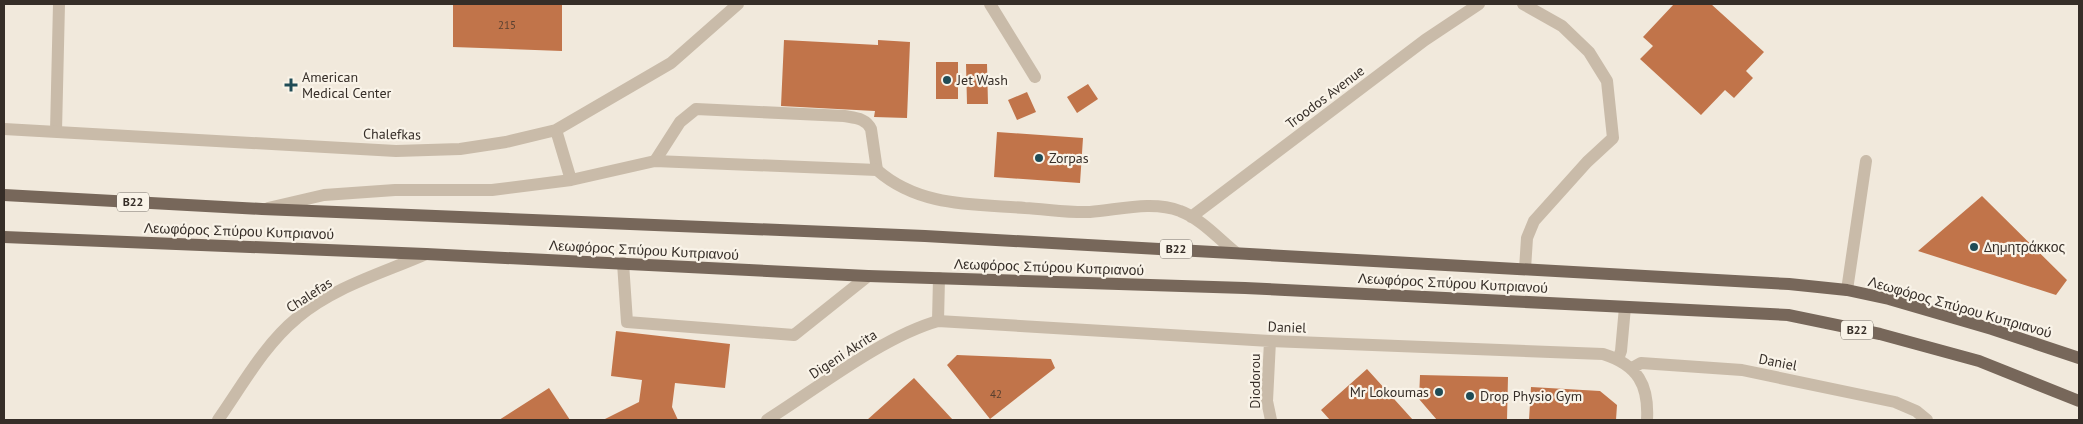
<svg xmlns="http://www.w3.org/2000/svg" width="2083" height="424" viewBox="0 0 2083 424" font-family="'PT Sans',sans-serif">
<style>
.building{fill:#c1744a}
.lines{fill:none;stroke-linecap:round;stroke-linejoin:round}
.service{stroke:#c9bba9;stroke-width:12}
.minor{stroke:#c9bba9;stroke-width:12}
.primary{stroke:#77675a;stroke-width:12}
.poi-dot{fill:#204c56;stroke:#f9f3e8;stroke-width:2}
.labels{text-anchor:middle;stroke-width:4.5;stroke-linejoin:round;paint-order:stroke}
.number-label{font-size:11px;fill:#594030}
.shield{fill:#f9f3e8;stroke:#706962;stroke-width:1}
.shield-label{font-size:12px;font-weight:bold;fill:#362e28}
.poi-label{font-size:14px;fill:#362e28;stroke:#f9f3e8;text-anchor:start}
.street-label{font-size:14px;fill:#362e28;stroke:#f9f3e8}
</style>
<rect width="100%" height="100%" fill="#f1e9dc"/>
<path class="building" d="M453 4H562V51L453 47Z
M1674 4H1711L1764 52 1746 71 1753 78 1734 98 1725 90 1701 115 1640 59 1653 46 1643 37Z
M784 40 878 45V40L910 42 907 118 874 117 875 111 781 106Z
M936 62H958V99H936Z
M966 64H987L988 104H967Z
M1088 84 1098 99 1077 113 1067 97Z
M1027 92 1036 112 1017 120 1008 100Z
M997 132 1083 138 1080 183 994 177Z
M1982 196 2067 280 2056 295 1918 251Z
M616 331 730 344 725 388 675 383 672 407 678 420H603L639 402 642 380 611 376Z
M957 355 1051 359 1055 368 990 419 947 365Z
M1367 369 1413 420H1330L1321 410Z
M1420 375 1508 377 1507 420H1437L1419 399Z
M914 378 953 420H867Z
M1531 387 1600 391 1617 405 1616 420H1529Z
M549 388 570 420H499Z"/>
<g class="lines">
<path class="service" d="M990 4 1035 77
M56 131 59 4
M655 161 680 122 696 109 844 116C855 118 866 118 871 129L877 170
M623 263 627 322 794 335 868 276
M1847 290 1866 161
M938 321 939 278
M1618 359 1621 351 1625 307"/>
<path class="minor" d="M1523 4 1562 26 1589 52 1607 81 1613 138 1587 162 1534 221 1527 238 1525 269
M4 129 396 151 460 149 506 142 556 130 671 63 738 4
M556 130 571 180
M268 208 324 195 395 190H492L571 180 655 161 877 170C919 207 973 204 1025 208 1046 209 1069 213 1090 212 1118 210 1152 200 1180 211 1200 218 1219 239 1235 252
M1191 217 1425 40 1479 4
M1270 341 1267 401 1271 420
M1632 368 1641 363 1742 370 1895 402 1916 411 1927 420
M218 420C242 386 264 345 297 318 333 287 383 273 426 254
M767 420C818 388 882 337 938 321L1270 341 1603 354C1638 365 1649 385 1647 420"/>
<path class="primary" d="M4 195 262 209 925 236 1789 284 1847 290 1889 299 1992 329 2079 358
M4 237 426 254 868 276 1245 288 1788 315 1880 334 1979 361 2079 401"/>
</g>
<g class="poi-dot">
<circle cx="947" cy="80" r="5"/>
<path d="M288.5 77.5h5v5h5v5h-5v5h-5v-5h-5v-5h5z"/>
<circle cx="1039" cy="158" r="5"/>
<circle cx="1974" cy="247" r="5"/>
<circle cx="1439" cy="392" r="5"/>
<circle cx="1470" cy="396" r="5"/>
</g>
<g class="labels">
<g class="number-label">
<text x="507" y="29">215</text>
<text x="996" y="398">42</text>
</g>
<g class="shield">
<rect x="117" y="192.5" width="32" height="19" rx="4"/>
<rect x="1160" y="239.5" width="32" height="19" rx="4"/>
<rect x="1841" y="320.5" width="32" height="19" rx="4"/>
</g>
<g class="shield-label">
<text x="133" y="206">B22</text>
<text x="1176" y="253">B22</text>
<text x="1857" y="334">B22</text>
</g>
<g class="poi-label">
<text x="302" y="82">American<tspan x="302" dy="16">Medical Center</tspan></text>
<text x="957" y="85">Jet Wash</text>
<text x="1049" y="163">Zorpas</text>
<text x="1984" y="252">Δημητράκκος</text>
<text x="1429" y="397" text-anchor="end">Mr Lokoumas</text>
<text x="1480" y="401">Drop Physio Gym</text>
</g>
<g class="street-label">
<text transform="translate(1325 97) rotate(-37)" y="5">Troodos Avenue</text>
<text transform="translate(392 134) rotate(1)" y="5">Chalefkas</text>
<text transform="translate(239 231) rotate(2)" y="5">Λεωφόρος Σπύρου Κυπριανού</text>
<text transform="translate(644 250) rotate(3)" y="5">Λεωφόρος Σπύρου Κυπριανού</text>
<text transform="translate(1049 267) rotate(2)" y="5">Λεωφόρος Σπύρου Κυπριανού</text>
<text transform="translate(1453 283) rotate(3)" y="5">Λεωφόρος Σπύρου Κυπριανού</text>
<text transform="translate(309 295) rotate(-33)" y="5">Chalefas</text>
<text transform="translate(1960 307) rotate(16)" y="5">Λεωφόρος Σπύρου Κυπριανού</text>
<text transform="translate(1287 327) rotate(2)" y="5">Daniel</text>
<text transform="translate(843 354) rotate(-33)" y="5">Digeni Akrita</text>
<text transform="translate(1778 362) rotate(11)" y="5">Daniel</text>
<text transform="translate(1255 381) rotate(-90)" y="5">Diodorou</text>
</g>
</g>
<rect width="2083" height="424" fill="none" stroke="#362e28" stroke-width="10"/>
</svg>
